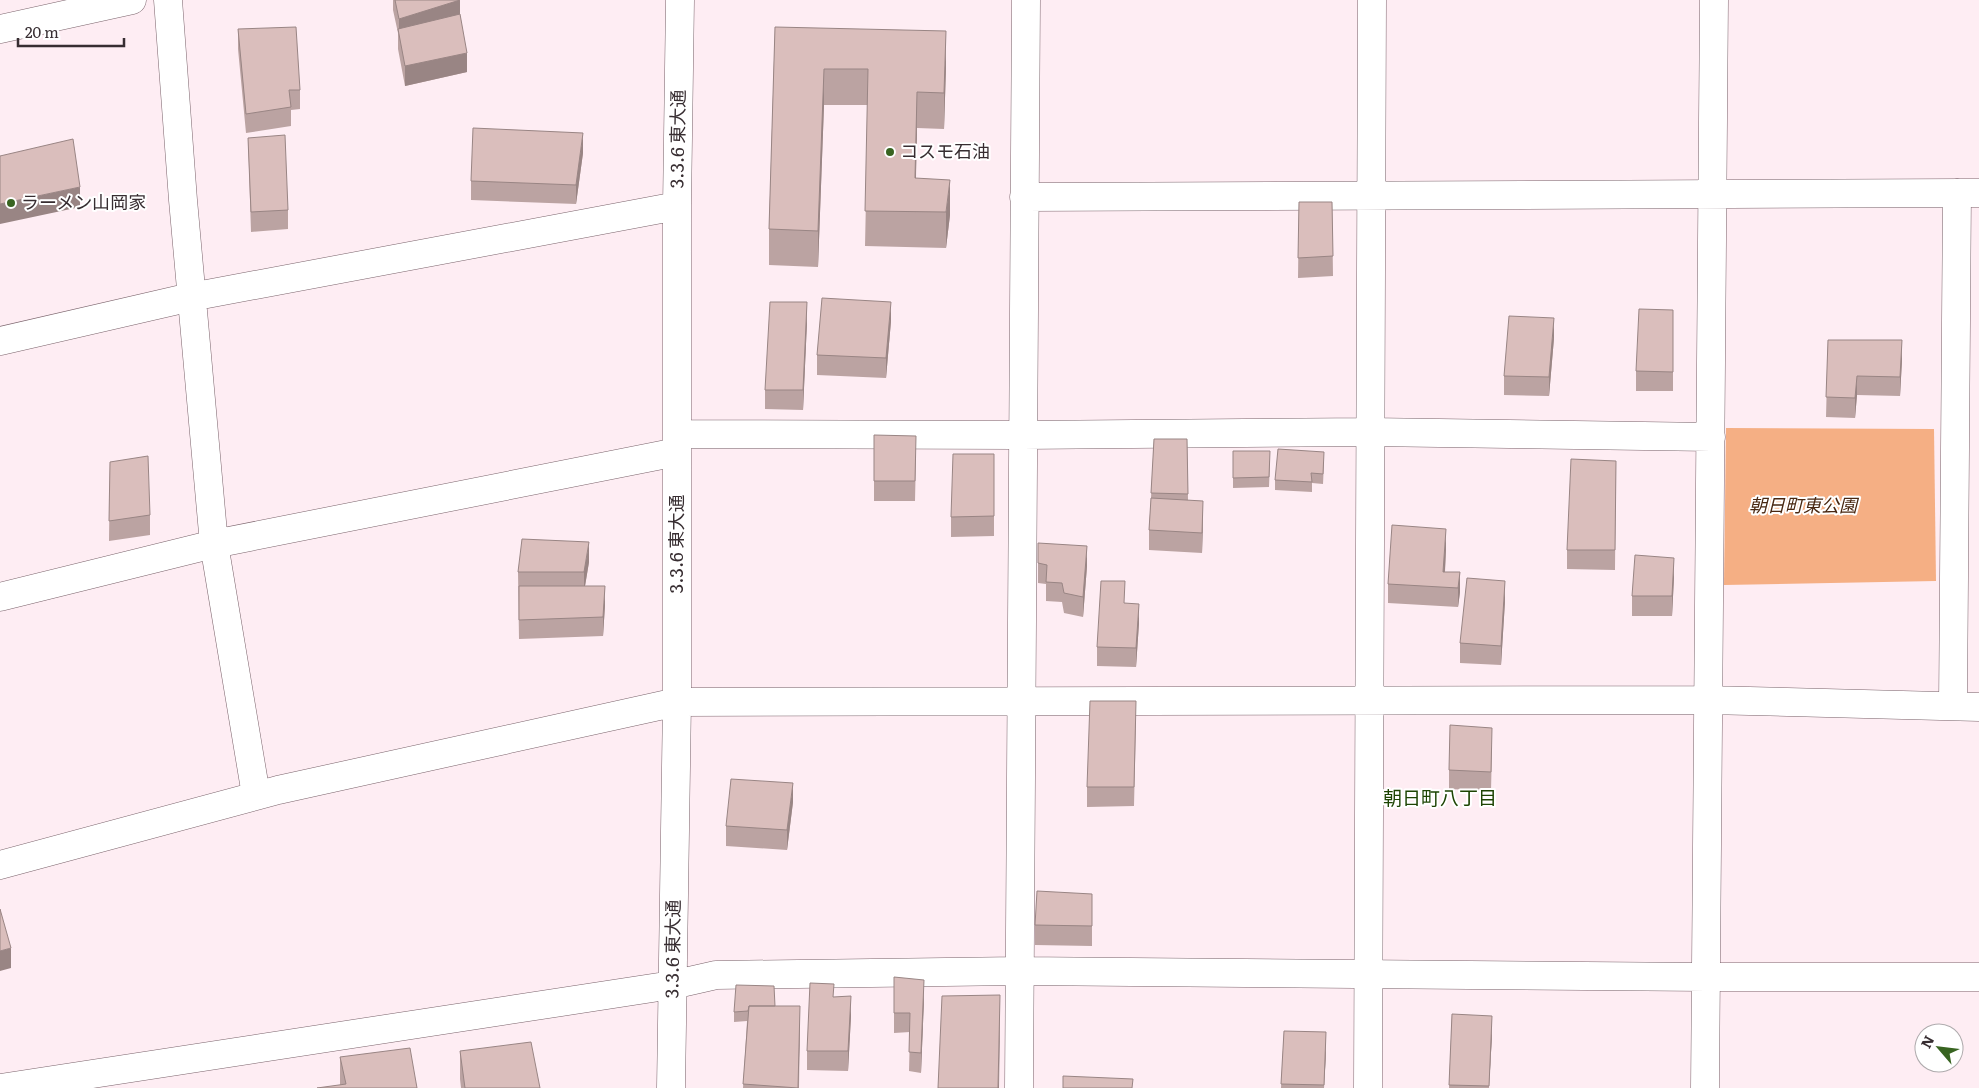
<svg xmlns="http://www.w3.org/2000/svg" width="1979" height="1088" viewBox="0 0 1979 1088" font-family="Literata,'Noto Sans JP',serif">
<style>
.green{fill:#f5af84}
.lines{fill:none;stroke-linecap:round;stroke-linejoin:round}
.minor-casing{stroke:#7a636b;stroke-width:29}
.major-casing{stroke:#7a636b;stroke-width:29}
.minor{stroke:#fff;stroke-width:28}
.major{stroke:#fff;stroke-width:28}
.wall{fill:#bba3a2}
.shaded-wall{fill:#998584}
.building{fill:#dabebc;stroke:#998584}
.poi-dot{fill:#386421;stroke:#fff;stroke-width:2}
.labels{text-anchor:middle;stroke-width:4;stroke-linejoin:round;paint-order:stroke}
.street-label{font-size:18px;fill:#372d31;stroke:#fff}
.poi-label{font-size:18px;fill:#372d31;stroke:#fff;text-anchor:start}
.park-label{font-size:18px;font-style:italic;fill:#482711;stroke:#fff}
.neighbourhood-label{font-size:19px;fill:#1d4403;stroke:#fff}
</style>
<rect width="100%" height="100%" fill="#feedf3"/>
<path class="green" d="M1726 428 1934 429 1936 581 1724 585Z"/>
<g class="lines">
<g class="minor-casing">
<path id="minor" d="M168 0 183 200 214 544 256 795
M1024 197C1343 194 1661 195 1979 193
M0 341 191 297 677 206
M677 434 1023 435 1370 432 1711 437
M0 597 214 544 677 452
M1953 706 1957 193
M0 865 278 790 677 702 1708 700 1979 707
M1 1088 672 985 716 975 1020 971 1706 977H1979
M671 1088 677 702V206L680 0
M1019 1088 1026 0
M1368 1088 1372 0
M1705 1088 1714 0"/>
</g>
<g class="major-casing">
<path id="major" d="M0 29 132 0"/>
</g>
<use href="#minor" class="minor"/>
<use href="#major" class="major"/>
</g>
<path class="wall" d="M393 0H460V15L467 72 405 86 398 49V33L393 10Z
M775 27 946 67 944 129 917 128 916 178 950 215 946 248 865 246 868 105H824L818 267 769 265V229Z
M238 29 300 90V109L291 110V126L246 133 238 49Z
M248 138 288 210V229L251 232Z
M583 153 576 204 471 200V181Z
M1299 202H1332L1333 276 1298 278Z
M1673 310V391H1636V371Z
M891 321 886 378 817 375V355Z
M807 322 803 410 765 409V390Z
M1554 338 1549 396 1504 395V376Z
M1828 340 1902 360 1900 396 1857 395 1855 418 1826 417Z
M874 435 916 456 915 501H874Z
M1154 439H1187L1188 500 1203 520 1202 553 1149 550V530L1151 498Z
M1233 451 1270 461 1269 487 1233 488Z
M994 454V536L951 537V517Z
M1616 461 1615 570 1567 569V550Z
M110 462 150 515V535L109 541Z
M1324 462 1323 484 1312 483V492L1275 490V480Z
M1446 549 1445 572H1460V592L1458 607 1388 603V584Z
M589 562 585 586 605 605 603 636 519 639 518 572Z
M1038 563 1087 566 1083 617 1064 613 1062 602 1046 601V584L1038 583Z
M1674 577 1672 616H1632V596Z
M1505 601 1501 665 1460 663V643Z
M1125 603 1139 623 1136 667 1097 666V647Z
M1136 721 1134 806 1087 807V787Z
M1492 748 1491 791 1449 789V770Z
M793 802 787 850 726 846V826Z
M1092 894V946L1035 945V925Z
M894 977 924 999 921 1073 909 1071 910 1032 894 1033Z
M834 997 851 1016 848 1071 807 1070V1051Z
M775 1006 800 1026 799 1088H743L747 1021 734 1022V1012Z
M1452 1014 1492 1035 1489 1088H1449Z
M1284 1031 1326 1052 1324 1088H1281Z
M460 1051 540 1088H461L460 1079Z
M340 1057 417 1088 340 1085Z"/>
<path class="shaded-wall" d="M460 0V20L399 35V19Z
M946 31V67L944 129V93Z
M467 53V72L405 86V66Z
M824 69V105L818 267V231Z
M917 92V128L915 214V178Z
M583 133V153L576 204V185Z
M950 180V215L946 248V212Z
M80 187V207L0 224V204Z
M807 302V322L803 410V390Z
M891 302V321L886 378V358Z
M1554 318V338L1549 396V377Z
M1902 340V360L1900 396V377Z
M1857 376V395L1855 418V398Z
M1203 501V520L1202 553V533Z
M1446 529V549L1444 587 1443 572Z
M589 542V562L584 592V572Z
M1087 546V566L1083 617V597Z
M1674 558V577L1672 616V596Z
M1460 572V592L1458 607V588Z
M1505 581V601L1501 665V646Z
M605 586V605L603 636V617Z
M1139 604V623L1136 667V648Z
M793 783V802L787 850V830Z
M11 948V968L0 971V951Z
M924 980V999L921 1073V1053Z
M1000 995V1023L999 1088H998Z
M851 996V1016L848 1071V1051Z
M800 1006V1026L798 1088Z
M1492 1016V1035L1489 1088Z
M1326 1032V1052L1324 1088Z"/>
<path class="building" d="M395 0H460L399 19Z
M460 14 467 53 405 66 398 29Z
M296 27 300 90H289L291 107 246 114 238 29Z
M775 27 946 31 944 93 917 92 915 178 950 180 946 212 865 211 868 69H824L818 231 769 229Z
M473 128 583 133 576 185 471 181Z
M285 135 288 210 251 212 248 138Z
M73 139 80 187 0 204V156Z
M1299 202H1332L1333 256 1298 258Z
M822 298 891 302 886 358 817 355Z
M770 302H807L803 390H765Z
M1639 309 1673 310V372L1636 371Z
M1509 316 1554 318 1549 377 1504 376Z
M1828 340H1902L1900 377 1857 376 1855 398 1826 397Z
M874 435 916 436 915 481H874Z
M1154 439H1187L1188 494 1151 493Z
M1278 449 1324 452 1323 474 1311 473 1312 482 1275 480Z
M1233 451H1270L1269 477 1233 478Z
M953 454H994V516L951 517Z
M148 456 150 515 109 521 110 462Z
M1571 459 1616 461 1615 550H1567Z
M1151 498 1203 501 1202 533 1149 530Z
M1392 525 1446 529 1443 572H1460L1458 588 1388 584Z
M522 539 589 542 584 572H518Z
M1038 543 1087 546 1083 597 1064 593 1062 583 1046 582 1047 565 1038 563Z
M1635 555 1674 558 1672 596H1632Z
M1467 578 1505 581 1501 646 1460 643Z
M1101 581H1125L1124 603 1139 604 1136 648 1097 647Z
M519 586H605L603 617 519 620Z
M1090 701H1136L1134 787H1087Z
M1450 725 1492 728 1491 772 1449 770Z
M731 779 793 783 787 830 726 826Z
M1037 891 1092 894V926L1035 925Z
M0 909 11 948 0 951Z
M894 977 924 980 921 1053 909 1052 910 1013H894Z
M810 983 834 984 833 997 851 996 848 1051H807Z
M736 985 774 986 775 1006H749L748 1011 734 1012Z
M1000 995 998 1088H938L942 996Z
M749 1006H800L798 1088 743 1084Z
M1452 1014 1492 1016 1489 1086 1449 1085Z
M1284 1031 1326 1032 1324 1085 1281 1084Z
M531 1042 540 1088H465L460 1051Z
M410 1048 417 1088H317L346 1084 340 1057Z
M1063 1076 1133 1079 1132 1088H1063Z"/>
<g class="poi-dot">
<circle cx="890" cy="152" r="5"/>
<circle cx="11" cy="203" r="5"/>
</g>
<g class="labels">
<g class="street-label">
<text transform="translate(678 139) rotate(-89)" y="6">3.3.6 東大通</text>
<text transform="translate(677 544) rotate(-90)" y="6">3.3.6 東大通</text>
<text transform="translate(673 949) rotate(-89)" y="6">3.3.6 東大通</text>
</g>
<g class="poi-label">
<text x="900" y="158">コスモ石油</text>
<text x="21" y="209">ラーメン山岡家</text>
</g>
<g class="park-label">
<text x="1803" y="512">朝日町東公園</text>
</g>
<g class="neighbourhood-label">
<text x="1440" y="805">朝日町八丁目</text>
</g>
</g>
<g transform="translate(1939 1048) rotate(298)"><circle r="24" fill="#ffffff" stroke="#afabad"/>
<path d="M0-4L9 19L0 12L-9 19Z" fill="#386421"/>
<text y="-8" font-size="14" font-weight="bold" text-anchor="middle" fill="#372d31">N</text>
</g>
<path d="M18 38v8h106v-8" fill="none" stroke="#372d31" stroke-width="2.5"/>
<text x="25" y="38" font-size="15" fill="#372d31" stroke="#ffffff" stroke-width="4" paint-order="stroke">20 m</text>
</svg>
